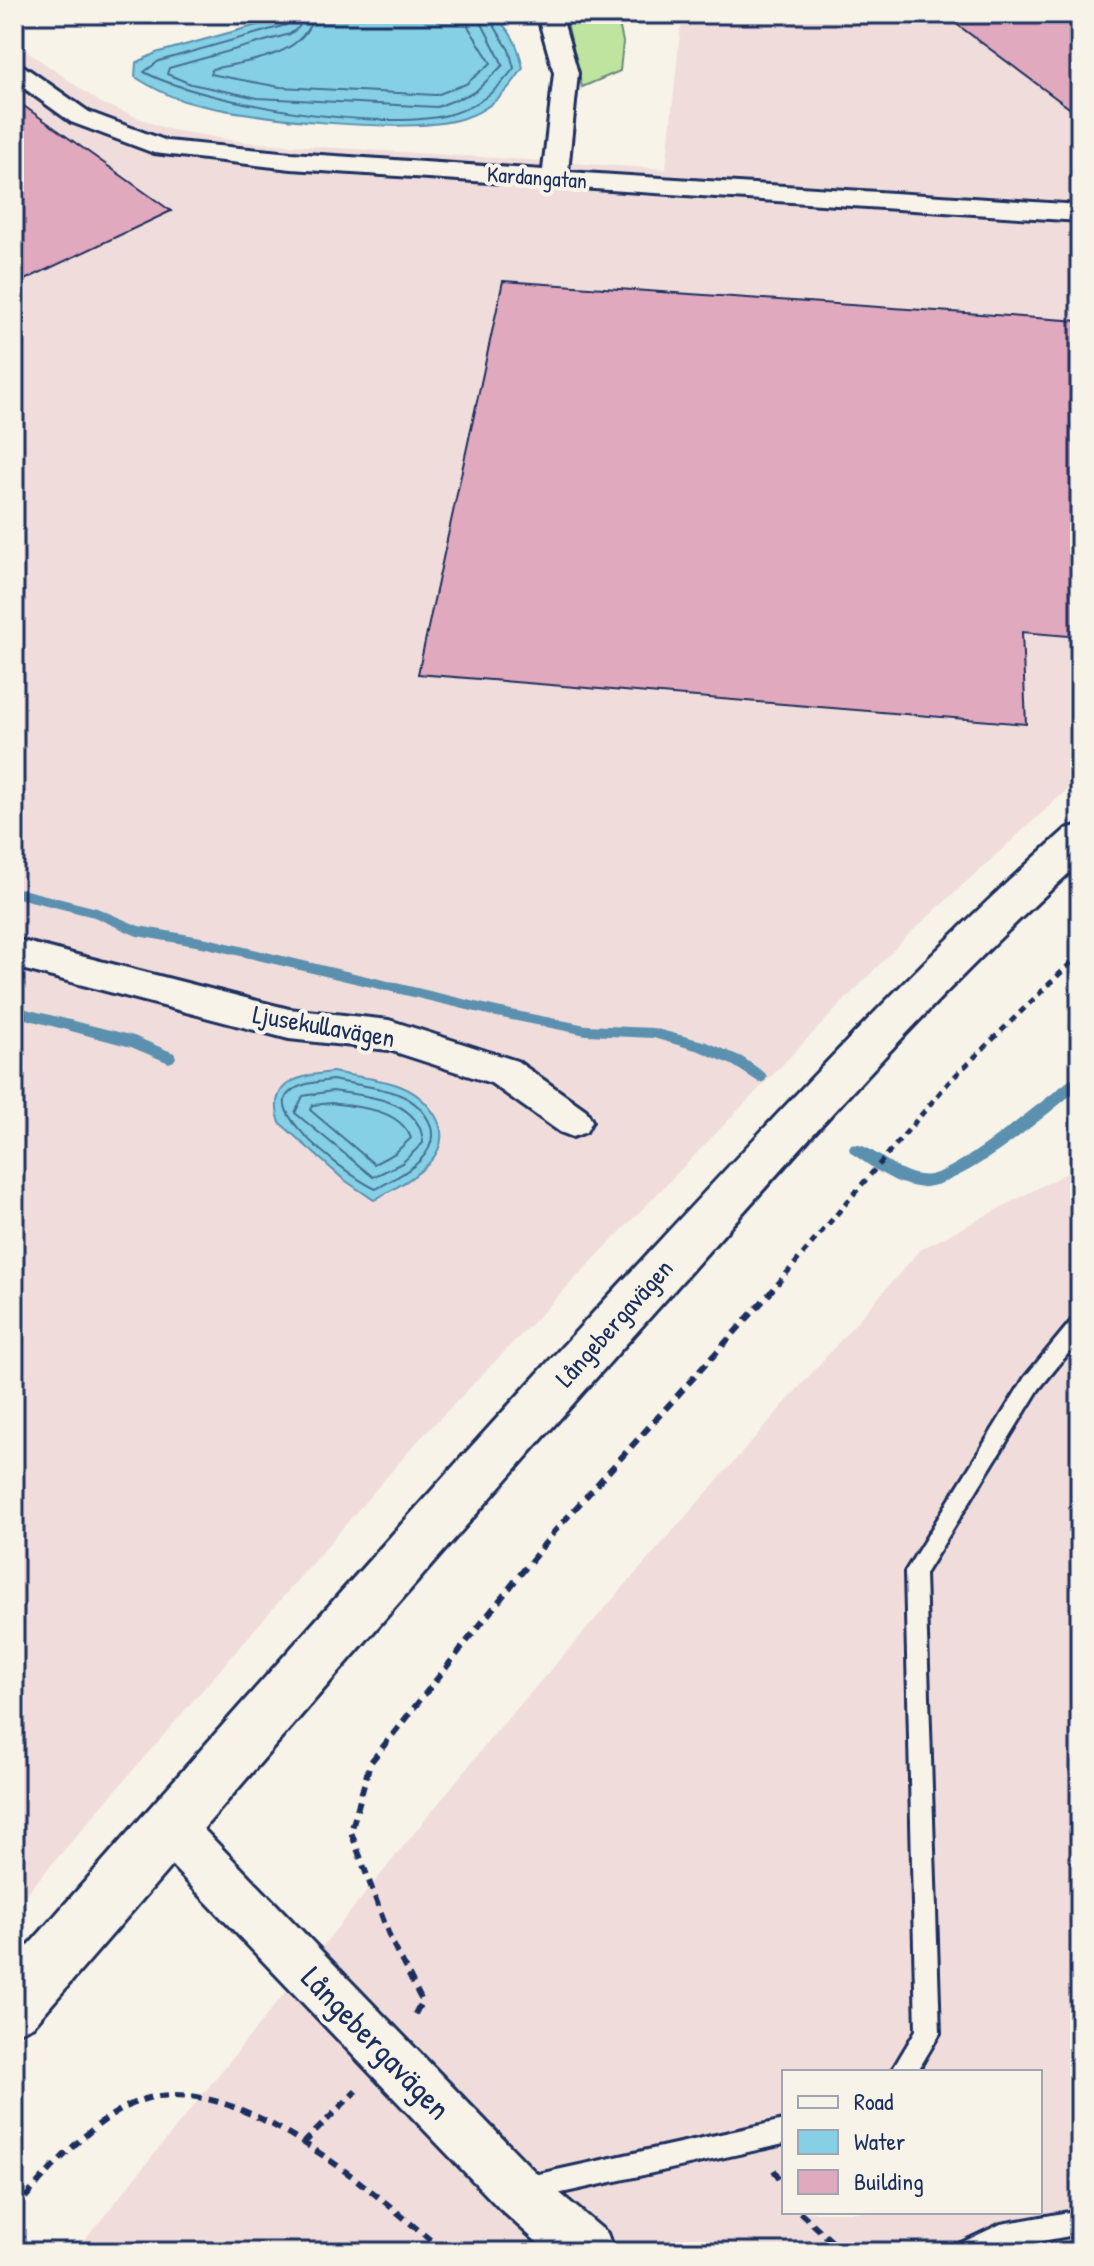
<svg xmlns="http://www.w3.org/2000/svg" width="1094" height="2266" viewBox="0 0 1094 2266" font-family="'Patrick Hand',sans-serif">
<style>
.built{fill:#f0dddb;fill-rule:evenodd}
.green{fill:#bee49f;stroke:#6c8a7e;stroke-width:2}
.water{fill:#85d0e5;stroke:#5b90af;stroke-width:2}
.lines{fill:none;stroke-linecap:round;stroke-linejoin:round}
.shore{stroke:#456f94;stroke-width:2}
.stream{fill:#5b90af;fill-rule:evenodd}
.building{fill:#e1a9be;stroke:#1b2f5e;stroke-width:2}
.lane-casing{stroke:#1b2f5e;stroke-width:6}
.street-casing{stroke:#1b2f5e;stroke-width:6}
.secondary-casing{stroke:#1b2f5e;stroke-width:6}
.path-far1{stroke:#1b2f5e;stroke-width:5;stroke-dasharray:7 6;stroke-linecap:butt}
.path{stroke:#1b2f5e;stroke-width:6;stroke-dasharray:10 7;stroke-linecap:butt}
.lane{fill:#f7f3e8;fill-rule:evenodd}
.street{fill:#f7f3e8;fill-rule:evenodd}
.secondary{fill:#f7f3e8;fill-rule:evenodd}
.labels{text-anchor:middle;stroke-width:8;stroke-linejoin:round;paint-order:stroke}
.far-street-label{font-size:22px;fill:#1b2f5e;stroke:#f7f3e8}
.street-label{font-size:26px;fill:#1b2f5e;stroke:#f7f3e8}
.near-street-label{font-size:32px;fill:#1b2f5e;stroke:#f7f3e8}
</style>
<rect width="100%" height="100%" fill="#f7f3e8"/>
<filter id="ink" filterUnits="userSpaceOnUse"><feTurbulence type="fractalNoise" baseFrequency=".0125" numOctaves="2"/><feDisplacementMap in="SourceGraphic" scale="16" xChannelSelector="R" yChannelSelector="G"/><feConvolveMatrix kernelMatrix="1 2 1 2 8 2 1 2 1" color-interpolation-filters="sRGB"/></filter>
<g filter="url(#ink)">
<path class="built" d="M682 14H1080V778L907 936 416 1443 14 1908V42L101 103 167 129 244 142 666 169Z
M1080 1166V2252H75L496 1732 920 1250ZM784 2072H1040V2212H784Z"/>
<path class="green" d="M565 14H617L623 42 620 71 582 87Z"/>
<path class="water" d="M297 14H491C511 29 518 44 523 68 509 90 491 110 464 118 409 136 243 118 184 101 166 95 151 87 135 77L136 63 156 53Z
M333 1072C354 1077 380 1078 400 1086 417 1093 427 1102 436 1117 459 1158 403 1183 374 1200L343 1179 280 1123C266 1080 301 1076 333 1072Z"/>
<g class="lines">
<path class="shore" d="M292 14 286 25 159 61 144 72C205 104 385 133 451 114 477 107 498 90 514 68L509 50 487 14
M302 14 299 27 290 34 169 68 167 74 191 84 258 98 437 107 475 92 503 65 477 14
M314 14C303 58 250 60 212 69L210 74 280 87 436 95 466 84 491 63 469 28 465 14
M333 1080C355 1085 379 1086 400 1095 413 1100 425 1111 430 1124 442 1157 399 1176 376 1189 356 1181 274 1121 286 1097 294 1083 319 1082 333 1080Z
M332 1091C367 1096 421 1099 423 1143L402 1163 373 1177 295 1113 303 1096Z
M332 1103C361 1108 398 1108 411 1138L395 1153 374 1164 310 1110 313 1105Z"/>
<path class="stream" d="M14 887 97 908 139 926 207 938 497 1007 586 1025 653 1028 707 1042 742 1057 765 1073 767 1077 765 1081 760 1083 732 1065 699 1051 653 1038 586 1035 497 1017 207 948 137 936 94 917 14 897Z
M14 1006 134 1036 174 1053 176 1057 174 1061 169 1063 131 1047 14 1016Z
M1080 1074V1088C1046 1114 959 1192 917 1187 892 1184 871 1166 851 1153L849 1149 851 1145C871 1140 898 1180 930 1175 959 1169 1019 1119 1044 1100 1056 1091 1067 1080 1080 1074Z"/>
</g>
<path class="building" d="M943 14H1080V116Z
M14 99 171 211 14 285Z
M503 281 1080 321V637L1022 632 1026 724 418 674Z"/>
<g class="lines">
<g class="lane-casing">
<path id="lane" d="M1080 1316V1339L1039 1389 925 1574 940 2033 917 2072H891L916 2030 905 1572 1025 1377 1073 1319Z
M784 2120V2144L525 2201 516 2198 513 2189 516 2180 525 2177Z
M1080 2210V2234L1004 2248 996 2252H957L961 2243 1001 2224Z"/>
</g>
<g class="street-casing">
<path id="street" d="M537 14H561L578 73 568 172 1080 205V221L291 169 154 153 71 122 14 81V63L22 65 89 112 167 141 291 153 543 170 554 73Z
M14 939 289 1009 389 1020 517 1061 586 1110 592 1121 586 1132 573 1137 560 1132 491 1083 389 1050 289 1039 14 967Z
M169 1804 186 1811 536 2173 607 2233 614 2252H548L500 2209 152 1845 145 1828 152 1811Z"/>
</g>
<g class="secondary-casing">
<path id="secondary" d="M1080 825V863C932 997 801 1147 669 1296 454 1536 245 1781 34 2025L14 2034V1962C221 1727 428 1491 641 1261 778 1113 914 964 1066 829Z"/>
</g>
<path class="path-far1" d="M769 1294 949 1082 1080 954"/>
<path class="path" d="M415 2014 422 2001 390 1938 351 1832 370 1763 554 1532 771 1292
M303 2144 356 2091
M774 2170 784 2187
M14 2210C49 2172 84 2127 132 2104 227 2059 376 2194 444 2252
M800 2212 843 2252"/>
<use href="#lane" class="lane"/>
<use href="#street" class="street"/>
<use href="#secondary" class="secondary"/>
</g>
</g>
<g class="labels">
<g class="far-street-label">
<text transform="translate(537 177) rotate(4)" y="8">Kardangatan</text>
</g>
<g class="street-label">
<text transform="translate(324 1026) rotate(10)" y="9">Ljusekullavägen</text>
<text transform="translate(614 1323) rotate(-48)" y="9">Långebergavägen</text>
</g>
<g class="near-street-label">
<text transform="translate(376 2043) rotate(46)" y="11">Långebergavägen</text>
</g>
</g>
<rect width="1094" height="2266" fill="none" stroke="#f7f3e8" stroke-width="48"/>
<rect x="24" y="24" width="1046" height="2218" fill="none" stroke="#1b2f5e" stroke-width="3" filter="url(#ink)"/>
<rect x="782" y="2070" width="260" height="144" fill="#f7f3e8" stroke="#9fa5b1" stroke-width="2"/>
<rect x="798" y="2096" width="40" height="12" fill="#f7f3e8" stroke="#9fa5b1" stroke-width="2"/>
<text x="854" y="2110" font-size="24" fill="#1b2f5e">Road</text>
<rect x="798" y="2130" width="40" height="24" fill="#85d0e5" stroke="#9fa5b1" stroke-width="2"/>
<text x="854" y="2150" font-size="24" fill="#1b2f5e">Water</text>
<rect x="798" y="2170" width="40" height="24" fill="#e1a9be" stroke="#9fa5b1" stroke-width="2"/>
<text x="854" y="2190" font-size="24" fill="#1b2f5e">Building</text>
</svg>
